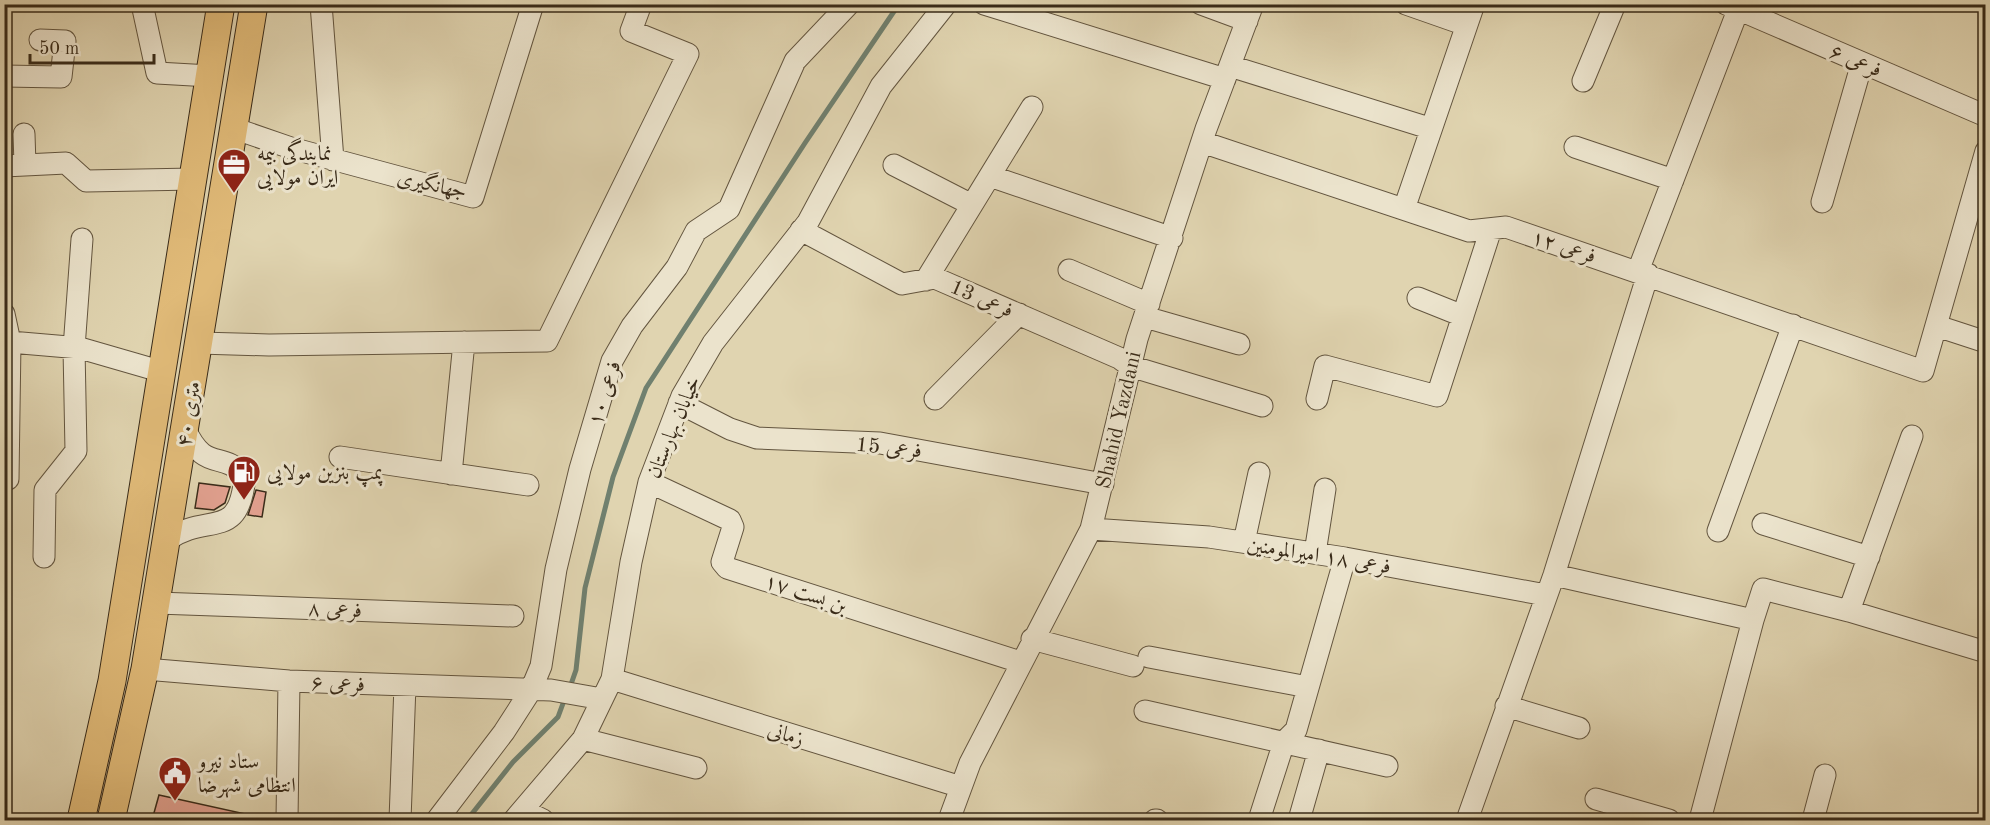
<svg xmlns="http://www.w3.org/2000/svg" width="1990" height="825" viewBox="0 0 1990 825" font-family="'Old Standard TT',Amiri,serif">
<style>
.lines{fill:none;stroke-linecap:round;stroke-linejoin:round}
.stream{stroke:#70806f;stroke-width:5}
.building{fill:#e2a190;stroke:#392b19;stroke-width:1.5}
.minor-casing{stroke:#63553f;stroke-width:23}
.major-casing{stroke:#392b19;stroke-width:29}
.minor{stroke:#ebe3cc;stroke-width:21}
.major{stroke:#e0ba78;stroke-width:27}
.labels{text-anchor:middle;stroke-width:6;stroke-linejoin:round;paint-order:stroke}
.street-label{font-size:21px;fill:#392b19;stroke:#ebe3cc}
.poi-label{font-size:21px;fill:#392b19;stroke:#ebe3cc;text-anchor:start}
</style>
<rect width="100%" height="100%" fill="#e0d4b0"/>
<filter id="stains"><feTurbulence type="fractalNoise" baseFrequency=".00333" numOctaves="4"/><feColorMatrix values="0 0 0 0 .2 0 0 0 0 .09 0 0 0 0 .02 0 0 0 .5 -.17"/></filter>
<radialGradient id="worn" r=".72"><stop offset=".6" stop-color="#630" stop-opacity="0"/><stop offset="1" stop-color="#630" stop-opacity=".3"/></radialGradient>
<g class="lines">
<path class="stream" d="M569 690 576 670 585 588 613 477 646 388 805 143 899 4
M467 820 513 762 558 717 565 698"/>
</g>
<path class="building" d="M199 483 230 487 225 503 214 510 195 508Z
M256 490 266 492 262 517 248 515Z
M159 795 250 815 249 820H152Z"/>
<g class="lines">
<g class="minor-casing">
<path id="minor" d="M142 4 157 73 210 76
M321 4 333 160
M984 4 1225 79
M1201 4 1247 21
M1406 4 1466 25
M1726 4 1986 116
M1230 66 1429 128
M4 76 61 77 65 41 40 40
M1583 81 1615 4
M233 128 291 148 473 197 533 4
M24 134 25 165
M1202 142 1469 231 1506 227 1923 371 1986 151
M1575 147 1673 180
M894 165 972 205
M4 166 66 163 86 181 194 179
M990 176 1172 238
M1822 202 1862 63
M1404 209 1474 4
M801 230 902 284 935 278 1119 358 1130 366 1262 406
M1069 270 1149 304
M1638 271 1738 10
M926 280 1032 107
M1418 298 1463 316
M4 314 10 342 8 479
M1145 317 1239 344
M1937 326 1986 342
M10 342 80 348 163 372
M199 343 269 345 547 341 688 54 631 31 641 4
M935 399 1019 314
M1317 399 1325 366 1437 396 1491 229
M679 403 730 429 757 438 880 443 1103 484
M340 457 528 485
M451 474 464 342
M649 482 730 520 733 527 722 562 727 568 1020 662
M1763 524 1869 557
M1091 529 1209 537 1345 558 1546 595
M1718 531 1793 325
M167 540C209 511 239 543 245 476 221 449 206 474 185 429
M1244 542 1259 473
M1315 553 1325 489
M44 557 45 490 76 451 74 348 82 239
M1554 575 1753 620 1763 589 1849 611 1986 652
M157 603 513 616
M1849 611 1912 436
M1032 639 1133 666
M1149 657 1308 687
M145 669 289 681 551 690 602 699
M612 679 961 787
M1506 706 1579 728
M1145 711 1387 766
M583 739 696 768
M1596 799 1669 820
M523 810 543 820
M287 820 289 681
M400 820 405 685
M437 820 504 732 531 690 541 666 556 569 580 469 612 361 632 326 677 267 696 231 729 209 795 61 849 4
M514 820 583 739 612 679 631 562 649 482 682 396 713 343 808 222 881 86 946 4
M949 820 970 763 1091 529 1137 339 1206 129 1253 4
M1155 820H1157
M1259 820 1284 742 1296 730 1345 558
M1299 820 1319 750
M1467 820 1554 575 1648 274
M1700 820 1753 620
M1813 820 1825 775"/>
</g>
<g class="major-casing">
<path id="major" d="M81 820 112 681 221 4
M111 820 145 669 254 4"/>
</g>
<use href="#minor" class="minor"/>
<use href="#major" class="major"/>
</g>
<defs>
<g id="office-pin" transform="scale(1.725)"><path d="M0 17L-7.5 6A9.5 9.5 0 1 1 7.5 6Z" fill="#8f2418" stroke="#ebe3cc"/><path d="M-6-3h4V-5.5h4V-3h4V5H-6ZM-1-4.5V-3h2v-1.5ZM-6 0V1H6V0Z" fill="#fff"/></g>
<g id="fuel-pin" transform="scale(1.725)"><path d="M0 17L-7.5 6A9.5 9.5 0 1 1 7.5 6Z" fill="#8f2418" stroke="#ebe3cc"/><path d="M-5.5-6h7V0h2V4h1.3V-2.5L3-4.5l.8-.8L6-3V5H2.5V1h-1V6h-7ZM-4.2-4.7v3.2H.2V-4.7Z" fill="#fff"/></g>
<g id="civic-pin" transform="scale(1.725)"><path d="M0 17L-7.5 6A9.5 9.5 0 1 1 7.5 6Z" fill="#8f2418" stroke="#ebe3cc"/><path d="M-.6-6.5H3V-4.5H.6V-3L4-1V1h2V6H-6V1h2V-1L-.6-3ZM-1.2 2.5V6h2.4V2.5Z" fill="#fff"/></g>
</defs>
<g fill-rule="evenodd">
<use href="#office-pin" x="234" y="165"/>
<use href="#fuel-pin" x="244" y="472"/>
<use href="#civic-pin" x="175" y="773"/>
</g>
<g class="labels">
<g class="street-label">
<text transform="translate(1856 60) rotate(23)" y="7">فرعی ۶</text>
<text transform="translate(432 184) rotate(12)" y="7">جهانگیری</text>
<text transform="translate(1564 246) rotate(18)" y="7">فرعی ۱۲</text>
<text transform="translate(982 298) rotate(23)" y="7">فرعی 13</text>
<text transform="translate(604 393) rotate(-72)" y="7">فرعی ۱۰</text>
<text transform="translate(188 414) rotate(-81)" y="7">۴۰ متری</text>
<text transform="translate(1118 420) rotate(-77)" y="7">Shahid Yazdani</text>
<text transform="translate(673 427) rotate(-67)" y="7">خیابان بهارستان</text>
<text transform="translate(889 447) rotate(6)" y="7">فرعی 15</text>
<text transform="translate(1319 555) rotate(9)" y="7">فرعی ۱۸ امیرالمومنین</text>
<text transform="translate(806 593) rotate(18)" y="7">بن بست ۱۷</text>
<text transform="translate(335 609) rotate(2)" y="7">فرعی ۸</text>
<text transform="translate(338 683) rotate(2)" y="7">فرعی ۶</text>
<text transform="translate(786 734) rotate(17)" y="7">زمانی</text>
</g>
<g class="poi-label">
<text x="257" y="160">نمایندگی بیمه<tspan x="257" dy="24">ایران مولایی</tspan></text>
<text x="267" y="479">پمپ بنزین مولایی</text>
<text x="198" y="768">ستاد نیرو<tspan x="198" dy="24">انتظامی شهرضا</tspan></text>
</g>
</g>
<rect width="1990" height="825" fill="none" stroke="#e0d4b0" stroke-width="24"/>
<rect x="6" y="6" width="1978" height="813" fill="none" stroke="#392b19" stroke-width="3"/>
<rect x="12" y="12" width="1966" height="801" fill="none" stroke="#392b19" stroke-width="1.5"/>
<path d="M30 54v9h124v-9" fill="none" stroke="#392b19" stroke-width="3"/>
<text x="39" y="54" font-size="18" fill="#392b19" stroke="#ebe3cc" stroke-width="4.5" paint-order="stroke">50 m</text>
<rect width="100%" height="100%" filter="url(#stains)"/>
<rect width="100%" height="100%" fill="url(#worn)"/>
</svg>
